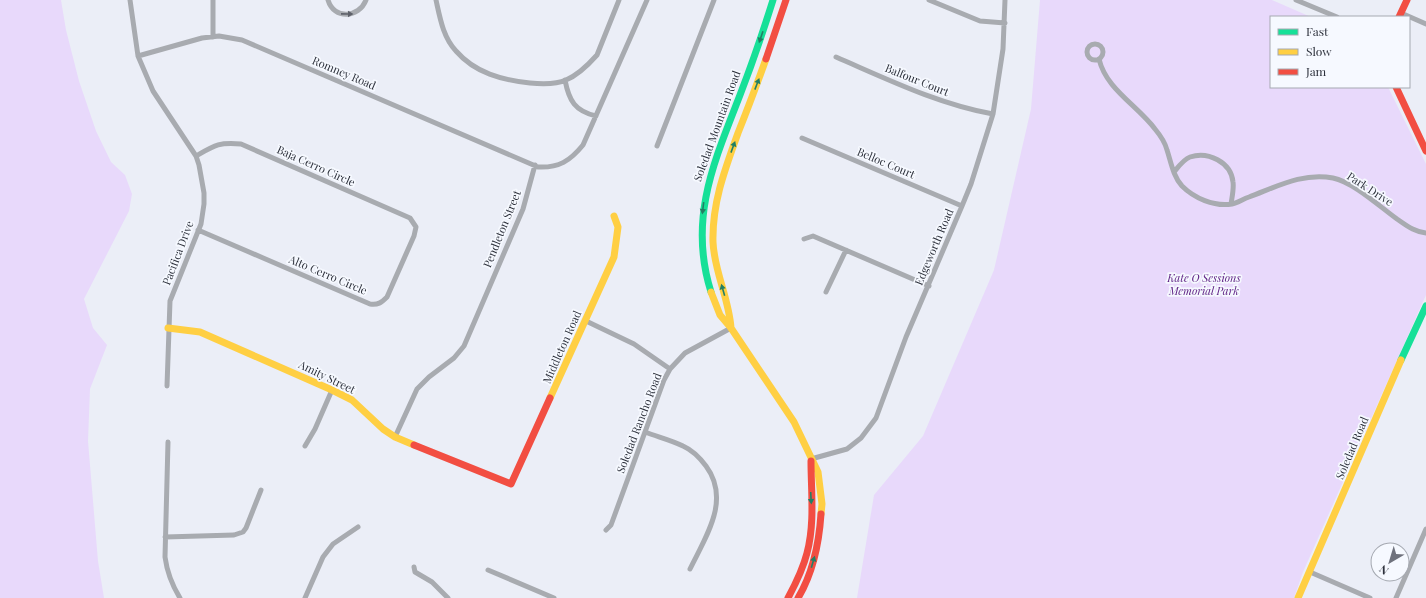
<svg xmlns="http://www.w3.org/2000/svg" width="1426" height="598" viewBox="0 0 1426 598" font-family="'Playfair Display',serif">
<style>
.green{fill:#e8d9fb}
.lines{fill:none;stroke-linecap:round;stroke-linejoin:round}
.street{stroke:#a8abb0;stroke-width:5}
.fast{stroke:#16e098;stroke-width:7}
.slow{stroke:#ffcf43;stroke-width:7}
.jam{stroke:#f24e42;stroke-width:7}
.oneway{fill:#5e616a}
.oneway2{fill:#227f65}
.labels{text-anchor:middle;stroke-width:3.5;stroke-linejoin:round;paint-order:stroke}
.street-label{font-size:11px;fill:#2c303b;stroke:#f6f9ff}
.park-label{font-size:11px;font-style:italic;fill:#602486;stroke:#f6f9ff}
</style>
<rect width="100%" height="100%" fill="#ebeef7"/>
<path class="green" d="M0 0H61L66 30 79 81 96 131 111 162 125 175 132 194 129 211 84 299 93 328 107 345 90 389 88 441 98 561 104 598H0Z
M1040 0H1272L1311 17H1271V87H1388L1426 164V295L1303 572 1294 598H857L874 495 923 436 994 270 1031 109Z"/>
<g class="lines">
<path class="street" d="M130 0 138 56 153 91 196 156 199 165 204 193V204L201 224 170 301 167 386
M213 0V37
M328 0C334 20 359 18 366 0
M436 0C440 18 443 37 456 51 475 73 502 80 530 83 541 84 555 85 566 80 578 75 589 64 597 55L619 0
M929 0 980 21 1005 23
M1296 0 1337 17
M1401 13 1426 24
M1087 52a8 8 0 1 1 16 0a8 8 0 1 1-16 0Z
M138 56 202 38 219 36 242 40 538 167C559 168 570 161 583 145L647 0
M836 57C887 79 938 104 993 114
M1099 59C1106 89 1137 105 1155 129 1160 135 1165 142 1167 150 1171 162 1173 176 1182 186 1194 198 1214 207 1232 204 1237 203 1243 199 1249 197 1276 187 1303 172 1333 178 1353 182 1379 206 1397 219 1406 225 1414 232 1426 233
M565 80C569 101 575 111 596 116
M802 138 962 206
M657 146 714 0
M196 156C215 145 219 142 241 144L410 218 416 227 414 236 387 297C381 303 378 305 370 304L198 230
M1174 172C1178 167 1184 159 1190 157 1208 151 1231 162 1233 182 1234 189 1232 197 1231 204
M804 239 813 236 929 286
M826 292 846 250
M586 321 634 344 670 369
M645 432C658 437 671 440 683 446 692 450 700 458 706 466 731 500 706 536 690 569
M395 437 417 389 429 377 454 358 464 346 523 209 535 165
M168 442 165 557C167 572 172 585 180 598
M305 446 315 429 332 390
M811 459 847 449 861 438 876 418 906 337 962 206 971 184 993 114 1003 49 1005 0
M606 530 611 525 664 380 670 369 685 353 731 328
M165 537 234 535 243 532 246 528 261 490
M414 567 415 572 432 582 448 598
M488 570 554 598
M1310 572 1370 598
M305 598 323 557 333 544 358 527
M1396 598 1426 529"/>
<path class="fast" d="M711 292C688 219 714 162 740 95 752 64 763 32 773 0
M1401 360 1426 306"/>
<path class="slow" d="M711 292 720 315 731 328 794 422 818 472 822 504 821 514
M168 328 200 332 332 390 352 400 383 429 395 437 414 445
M731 328C729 298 714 271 713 242 712 203 725 169 738 133 748 108 757 84 766 59
M550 398 614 257 618 227 614 216
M1298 598 1401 360"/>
<path class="jam" d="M1399 17 1407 0
M766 59 786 0
M1396 87 1426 151
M414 445 511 484 550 398
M788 598C796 583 803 569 807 553 815 523 811 491 811 461
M798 598C813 573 819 544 821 514"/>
</g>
<defs><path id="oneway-solid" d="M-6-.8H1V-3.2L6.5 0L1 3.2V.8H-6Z"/></defs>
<use class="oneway" href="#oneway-solid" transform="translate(347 14) rotate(1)"/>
<g class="oneway2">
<use href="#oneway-solid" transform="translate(761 37) rotate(109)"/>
<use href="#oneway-solid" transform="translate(757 84) rotate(-69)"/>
<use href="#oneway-solid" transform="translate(733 147) rotate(-70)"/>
<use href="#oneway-solid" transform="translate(703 208) rotate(97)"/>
<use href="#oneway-solid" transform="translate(723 290) rotate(-106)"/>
<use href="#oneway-solid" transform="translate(811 498) rotate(87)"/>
<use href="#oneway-solid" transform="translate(813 562) rotate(-74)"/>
</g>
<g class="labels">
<g class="street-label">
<text transform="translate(344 73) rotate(23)" y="4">Romney Road</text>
<text transform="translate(917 80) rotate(22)" y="4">Balfour Court</text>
<text transform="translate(717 126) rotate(-70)" y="4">Soledad Mountain Road</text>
<text transform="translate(886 163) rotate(23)" y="4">Belloc Court</text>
<text transform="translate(316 166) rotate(24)" y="4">Baja Cerro Circle</text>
<text transform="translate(1370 189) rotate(33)" y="4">Park Drive</text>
<text transform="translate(502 229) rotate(-68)" y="4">Pendleton Street</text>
<text transform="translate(934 247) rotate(-67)" y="4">Edgeworth Road</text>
<text transform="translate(178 253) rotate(-69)" y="4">Pacifica Drive</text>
<text transform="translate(328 275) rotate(23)" y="4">Alto Cerro Circle</text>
<text transform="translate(562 347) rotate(-66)" y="4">Middleton Road</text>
<text transform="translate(327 377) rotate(26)" y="4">Amity Street</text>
<text transform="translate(639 423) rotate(-69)" y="4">Soledad Rancho Road</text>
<text transform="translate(1352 448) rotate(-67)" y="4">Soledad Road</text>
</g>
<g class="park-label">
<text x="1204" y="282">Kate O Sessions<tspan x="1204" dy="13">Memorial Park</tspan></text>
</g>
</g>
<rect x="1270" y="16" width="140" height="72" fill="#f6f9ff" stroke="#a5a9b1"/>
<rect x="1278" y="29" width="20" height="6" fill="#16e098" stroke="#a5a9b1"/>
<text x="1306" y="36" font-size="12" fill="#2c303b">Fast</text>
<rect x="1278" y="49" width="20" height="6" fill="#ffcf43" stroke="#a5a9b1"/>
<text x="1306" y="56" font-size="12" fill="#2c303b">Slow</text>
<rect x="1278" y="69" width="20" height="6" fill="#f24e42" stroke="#a5a9b1"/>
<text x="1306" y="76" font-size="12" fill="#2c303b">Jam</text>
<g transform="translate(1390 562) rotate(218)"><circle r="19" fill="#f6f9ff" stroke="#a5a9b1"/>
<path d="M0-3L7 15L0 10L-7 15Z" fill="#6f727d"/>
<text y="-6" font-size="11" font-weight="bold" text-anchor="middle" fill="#2c303b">N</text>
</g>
</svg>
